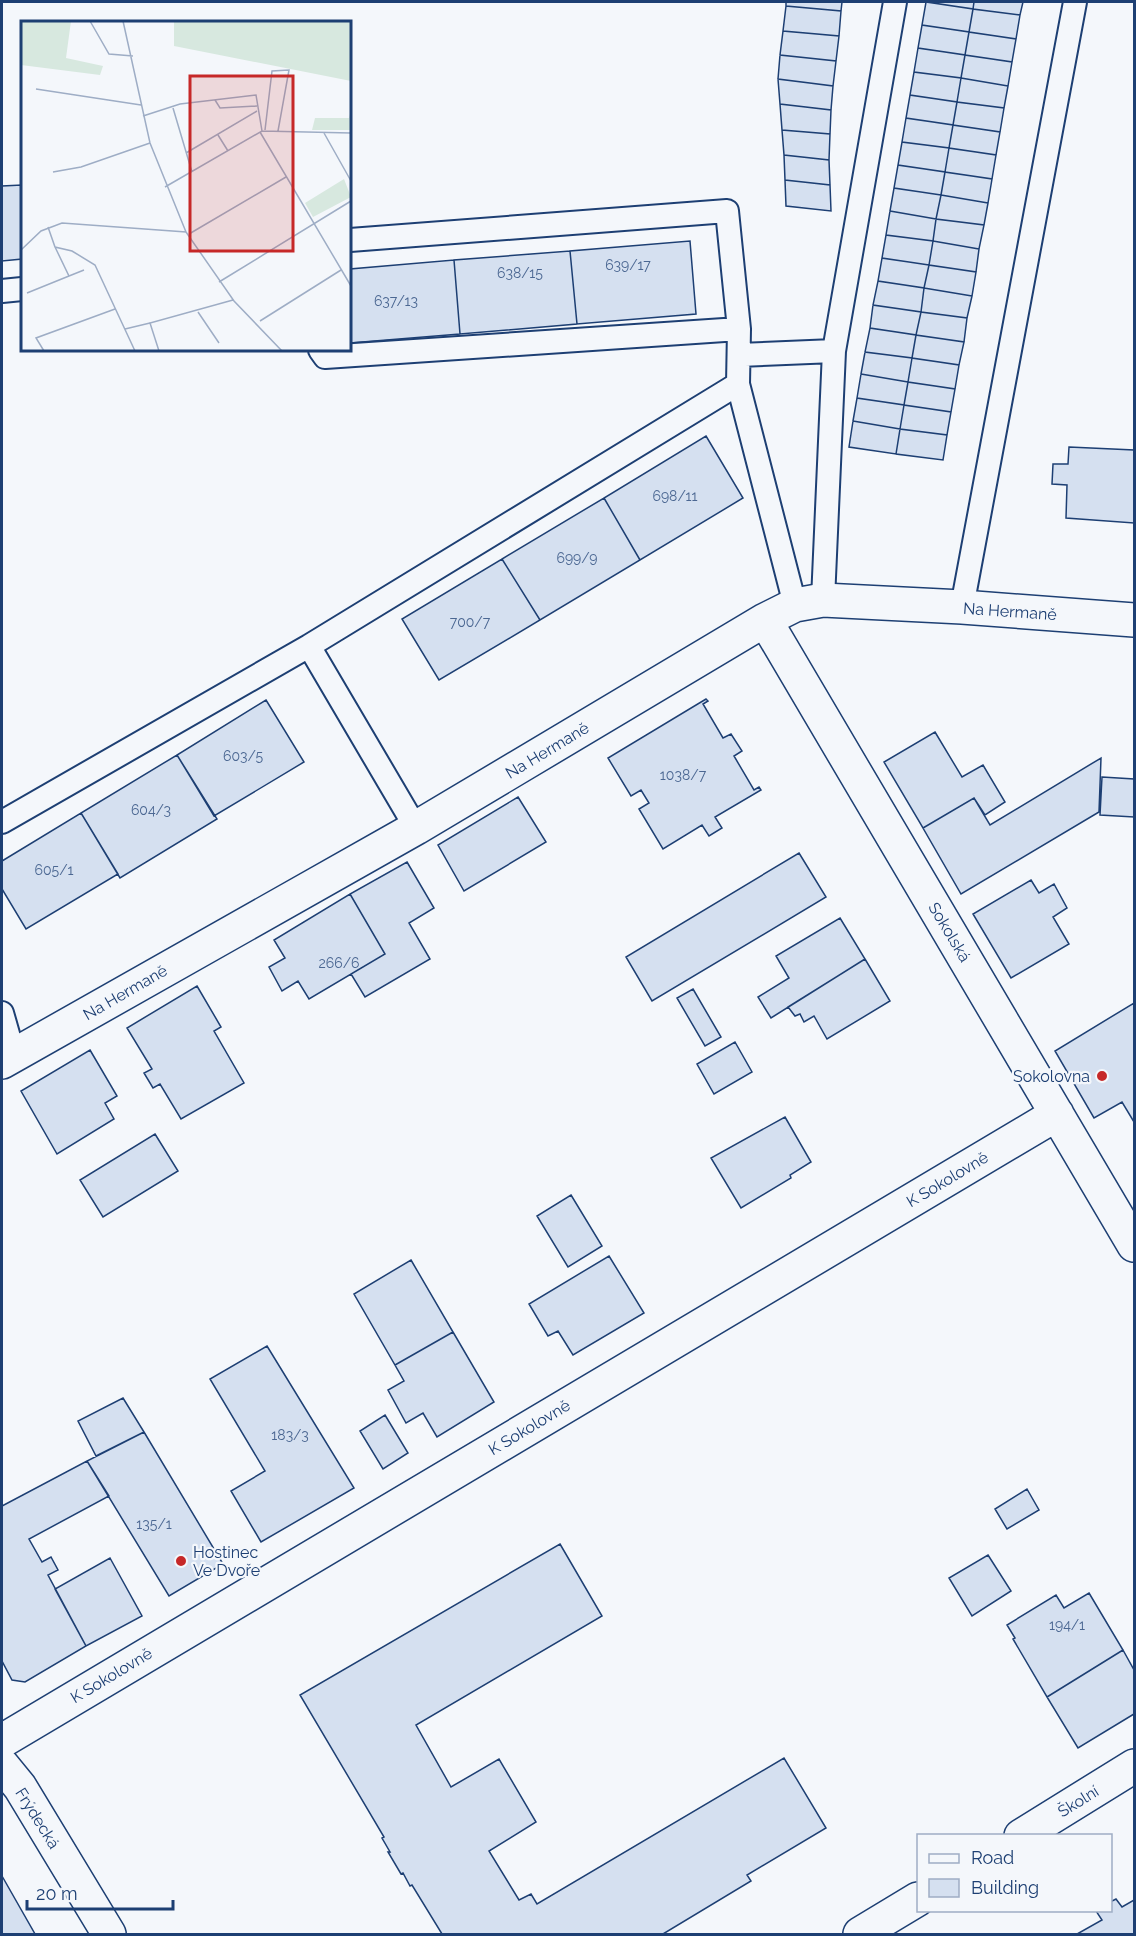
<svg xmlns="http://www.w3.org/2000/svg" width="1136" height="1936" viewBox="0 0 1136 1936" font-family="Raleway,sans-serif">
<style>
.building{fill:#d5e0f0;stroke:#1d3f73;stroke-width:1.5}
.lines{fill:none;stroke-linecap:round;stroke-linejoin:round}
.lane-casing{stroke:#1d3f73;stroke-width:26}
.street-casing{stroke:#1d3f73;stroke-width:36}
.secondary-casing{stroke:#1d3f73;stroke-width:36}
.lane{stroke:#f4f7fb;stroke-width:22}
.street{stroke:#f4f7fb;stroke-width:33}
.secondary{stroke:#f4f7fb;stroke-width:33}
.poi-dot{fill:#c62828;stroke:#f4f7fb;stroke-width:2}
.labels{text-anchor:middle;stroke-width:4.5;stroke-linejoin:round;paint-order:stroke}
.number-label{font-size:14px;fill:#4b6792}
.street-label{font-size:16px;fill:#1d3f73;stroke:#f4f7fb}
.poi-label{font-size:16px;fill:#1d3f73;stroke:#f4f7fb;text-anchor:end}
.inset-road{fill:none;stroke:#9eadc5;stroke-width:1.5}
.view{fill:#c62828;fill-opacity:0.15;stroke:#c62828;stroke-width:3}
.inset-edge{fill:none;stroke:#1d3f73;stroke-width:3}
</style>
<rect width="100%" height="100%" fill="#f4f7fb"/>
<path class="building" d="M786 2H842L841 11 786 6Z
M926 2 973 9 969 32 922 25Z
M927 2H974L973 9Z
M974 2H1023L1020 15 973 9Z
M786 6 841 11 839 36 783 31Z
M973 9 1020 15 1016 39 969 32Z
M922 25 969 32 965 55 918 48Z
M783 31 839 36 836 61 780 55Z
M969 32 1016 39 1012 62 965 55Z
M918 48 965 55 961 78 914 72Z
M780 55 836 61 833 86 778 79Z
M965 55 1012 62 1008 86 961 78Z
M914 72 961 78 957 102 910 95Z
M961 78 1008 86 1004 108 957 102Z
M778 79 833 86 831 110 780 104Z
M910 95 957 102 953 125 906 118Z
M957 102 1004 108 1000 132 953 125Z
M780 104 831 110 830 134 782 130Z
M906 118 953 125 949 148 902 142Z
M953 125 1000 132 996 155 949 148Z
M782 130 830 134 829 160 784 155Z
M902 142 949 148 945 172 898 165Z
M949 148 996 155 992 179 945 172Z
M784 155 829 160 830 185 785 180Z
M898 165 945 172 941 195 894 188Z
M945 172 992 179 988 203 941 195Z
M785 180 830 185 831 211 786 206Z
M22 185V259L2 261V186Z
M894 188 941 195 936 219 890 211Z
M941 195 988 203 984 225 936 219Z
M890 211 936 219 933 241 886 235Z
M936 219 984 225 979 249 933 241Z
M886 235 933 241 929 265 882 258Z
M690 241 696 314 577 324 570 251Z
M933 241 979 249 976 272 929 265Z
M570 251 577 324 460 334 454 260Z
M882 258 929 265 924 288 878 281Z
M454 260 460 334 350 343V269Z
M929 265 976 272 972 296 924 288Z
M878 281 924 288 921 312 873 305Z
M924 288 972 296 967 318 921 312Z
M873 305 921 312 916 335 870 328Z
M921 312 967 318 964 342 916 335Z
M870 328 916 335 912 358 865 352Z
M916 335 964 342 959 365 912 358Z
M865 352 912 358 908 382 861 374Z
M912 358 959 365 955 389 908 382Z
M861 374 908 382 904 405 857 398Z
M908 382 955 389 951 412 904 405Z
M857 398 904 405 900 429 853 421Z
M904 405 951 412 947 435 900 429Z
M853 421 900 429 896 454 849 447Z
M900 429 947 435 943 460 896 454Z
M706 436 743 498 640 560 604 498Z
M1069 447 1134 450V523L1066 518 1067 485 1052 484 1053 464H1068Z
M604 498 640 560 540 620 502 559Z
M502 559 540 620 439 680 402 619Z
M706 699 708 701 703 704 723 738 731 734 742 751 734 756 754 790 759 787 761 790 715 817 722 828 709 836 702 825 663 849 639 809 649 803 641 790 631 796 608 758Z
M266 700 304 762 214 816 177 755Z
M935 732 962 777 983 765 1005 802 985 815 974 798 923 828 884 762Z
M177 755 217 819 120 878 81 813Z
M1101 758 1099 812 961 894 923 828 974 798 990 825Z
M1102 777 1134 779V817L1100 815Z
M518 797 546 842 464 891 438 845Z
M81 813 118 874 26 929 2 889V861Z
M799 853 826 897 652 1001 626 957Z
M407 862 434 908 409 923 430 959 365 997 351 974 385 954 350 894Z
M1031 880 1039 893 1054 884 1067 908 1053 917 1069 944 1011 978 973 914Z
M350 894 385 954 309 999 298 981 282 991 269 967 285 958 274 940Z
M840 918 865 959 771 1018 758 997 789 978 776 956Z
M865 959 890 1001 827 1039 814 1016 804 1022 800 1014 795 1016 788 1007Z
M197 986 221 1027 214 1031 244 1083 181 1119 160 1084 153 1088 144 1073 152 1069 127 1028Z
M693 989 721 1037 705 1046 677 998Z
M1134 1003V1122L1122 1102 1094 1118 1055 1051Z
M735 1042 752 1072 714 1094 697 1064Z
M90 1050 117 1096 105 1103 114 1119 57 1154 21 1091Z
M785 1117 811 1162 790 1175 791 1178 741 1208 711 1158Z
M155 1134 178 1171 103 1217 80 1180Z
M571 1195 602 1246 568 1267 537 1216Z
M609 1256 644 1313 573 1355 558 1331 548 1336 529 1304Z
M411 1260 453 1332 395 1365 354 1294Z
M453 1332 494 1402 437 1437 423 1413 406 1423 388 1390 404 1381 395 1365Z
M267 1346 354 1488 261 1542 231 1491 265 1471 210 1379Z
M123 1398 144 1432 96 1456 78 1421Z
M385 1415 408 1453 383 1469 360 1431Z
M144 1432 223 1564 169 1596 87 1461Z
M87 1461 109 1496 29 1539 42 1562 51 1557 58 1570 48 1575 86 1646 25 1682 12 1680 2 1661V1506Z
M1027 1489 1039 1510 1007 1529 995 1509Z
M560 1544 602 1616 416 1725 451 1787 499 1759 536 1822 489 1851 519 1900 531 1894 537 1904 784 1758 826 1828 747 1875 751 1881 663 1934H442L412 1885 410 1886 403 1873 401 1874 388 1852H390L382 1838 384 1837 300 1695Z
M988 1555 1011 1591 972 1616 949 1578Z
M110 1558 142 1616 86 1646 55 1589Z
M1089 1593 1123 1650 1047 1697 1013 1639 1015 1638 1007 1625 1056 1595 1064 1608Z
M1123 1650 1134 1670V1714L1078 1748 1047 1697Z
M2 1876 35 1934H2Z
M1116 1899 1122 1907 1134 1900V1934H1077L1102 1920 1096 1911 1110 1910V1902Z"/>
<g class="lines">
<g class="lane-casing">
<path id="lane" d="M350 240 727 211 739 329 738 384 795 605
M2 291 22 289
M320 350 325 357 739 329
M739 355 834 351
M823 600 834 351 895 2
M962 607 1075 2
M309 646 416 828
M2 822 309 646 738 384
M2 1013 14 1055"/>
</g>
<g class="street-casing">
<path id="street" d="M765 620 1134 1245
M2 1062 416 828 765 620 795 605 823 600 962 607 1134 620
M2 1741 1057 1114
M1021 1836 1134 1766
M860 1934 918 1899"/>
</g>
<g class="secondary-casing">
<path id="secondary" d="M2 1765 20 1787 109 1934"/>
</g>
<use href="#lane" class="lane"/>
<use href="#street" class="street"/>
<use href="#secondary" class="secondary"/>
</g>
<g class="poi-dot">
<circle cx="1102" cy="1076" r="6"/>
<circle cx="181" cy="1561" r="6"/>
</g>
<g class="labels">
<g class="number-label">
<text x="628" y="270">639/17</text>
<text x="520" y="278">638/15</text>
<text x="396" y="306">637/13</text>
<text x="675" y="501">698/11</text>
<text x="577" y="563">699/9</text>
<text x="470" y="627">700/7</text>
<text x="243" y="761">603/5</text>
<text x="683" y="780">1038/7</text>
<text x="151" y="815">604/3</text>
<text x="54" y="875">605/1</text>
<text x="339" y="968">266/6</text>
<text x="290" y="1440">183/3</text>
<text x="154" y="1529">135/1</text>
<text x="1067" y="1630">194/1</text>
</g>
<g class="street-label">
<text transform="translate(1010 611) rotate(4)" y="6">Na Hermaně</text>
<text transform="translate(547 750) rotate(-31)" y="6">Na Hermaně</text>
<text transform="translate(950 932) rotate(59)" y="6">Sokolská</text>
<text transform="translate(125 992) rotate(-30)" y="6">Na Hermaně</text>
<text transform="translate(947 1179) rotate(-31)" y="6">K Sokolovně</text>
<text transform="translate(529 1427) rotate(-31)" y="6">K Sokolovně</text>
<text transform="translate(111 1675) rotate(-31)" y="6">K Sokolovně</text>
<text transform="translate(1078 1801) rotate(-32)" y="6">Školní</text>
<text transform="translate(38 1818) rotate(58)" y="6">Frýdecká</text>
</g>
<g class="poi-label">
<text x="1090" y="1082">Sokolovna</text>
<text x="193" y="1558" text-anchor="start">Hostinec<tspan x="193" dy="18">Ve Dvoře</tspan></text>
</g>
</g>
<g transform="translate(21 21)">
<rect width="330" height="330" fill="#f4f7fb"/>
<path d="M0 0H50L45 37 82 45 79 54 0 44ZM153 0H330V60L153 25ZM330 89V109H291L294 97H328ZM323 158 330 176 292 196 284 182Z" fill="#d7e8df"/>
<path class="inset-road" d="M69 0 88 33 112 35M102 0 129 122 165 211M15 68 120 84M194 79 199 87 236 85M152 87 171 151M122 95 159 83 235 74 241 110M244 109 251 50 268 49 257 110M239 111 330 265M303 112 330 160M197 114 207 130M165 132 236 90M32 151 60 146 129 122M144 166 241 110 330 112M27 206 34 226 51 230 74 244 114 330M168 213 265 156M34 226 48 255 63 249M0 229 20 210 41 202 165 211 213 280 261 330M198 261 330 180M6 272 48 255M177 291 198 322M239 300 320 249M104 308 129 302M23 330 15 317 94 288M138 330 129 302 212 279"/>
<path class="view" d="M169 55H272V230H169Z"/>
<rect width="330" height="330" class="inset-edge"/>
</g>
<rect width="1136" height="1936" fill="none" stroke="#1d3f73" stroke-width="6"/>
<rect x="917" y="1834" width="195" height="78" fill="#f4f7fb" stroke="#9eadc5" stroke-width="1.5"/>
<rect x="929" y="1854" width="30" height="9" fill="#f4f7fb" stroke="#9eadc5" stroke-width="1.5"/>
<text x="971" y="1864" font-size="18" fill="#1d3f73">Road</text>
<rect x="929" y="1879" width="30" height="18" fill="#d5e0f0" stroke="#9eadc5" stroke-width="1.5"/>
<text x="971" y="1894" font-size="18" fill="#1d3f73">Building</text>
<path d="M27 1900v9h146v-9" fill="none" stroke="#1d3f73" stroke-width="3"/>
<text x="36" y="1900" font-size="18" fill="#1d3f73" stroke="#f4f7fb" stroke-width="4.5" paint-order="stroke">20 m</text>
</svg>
